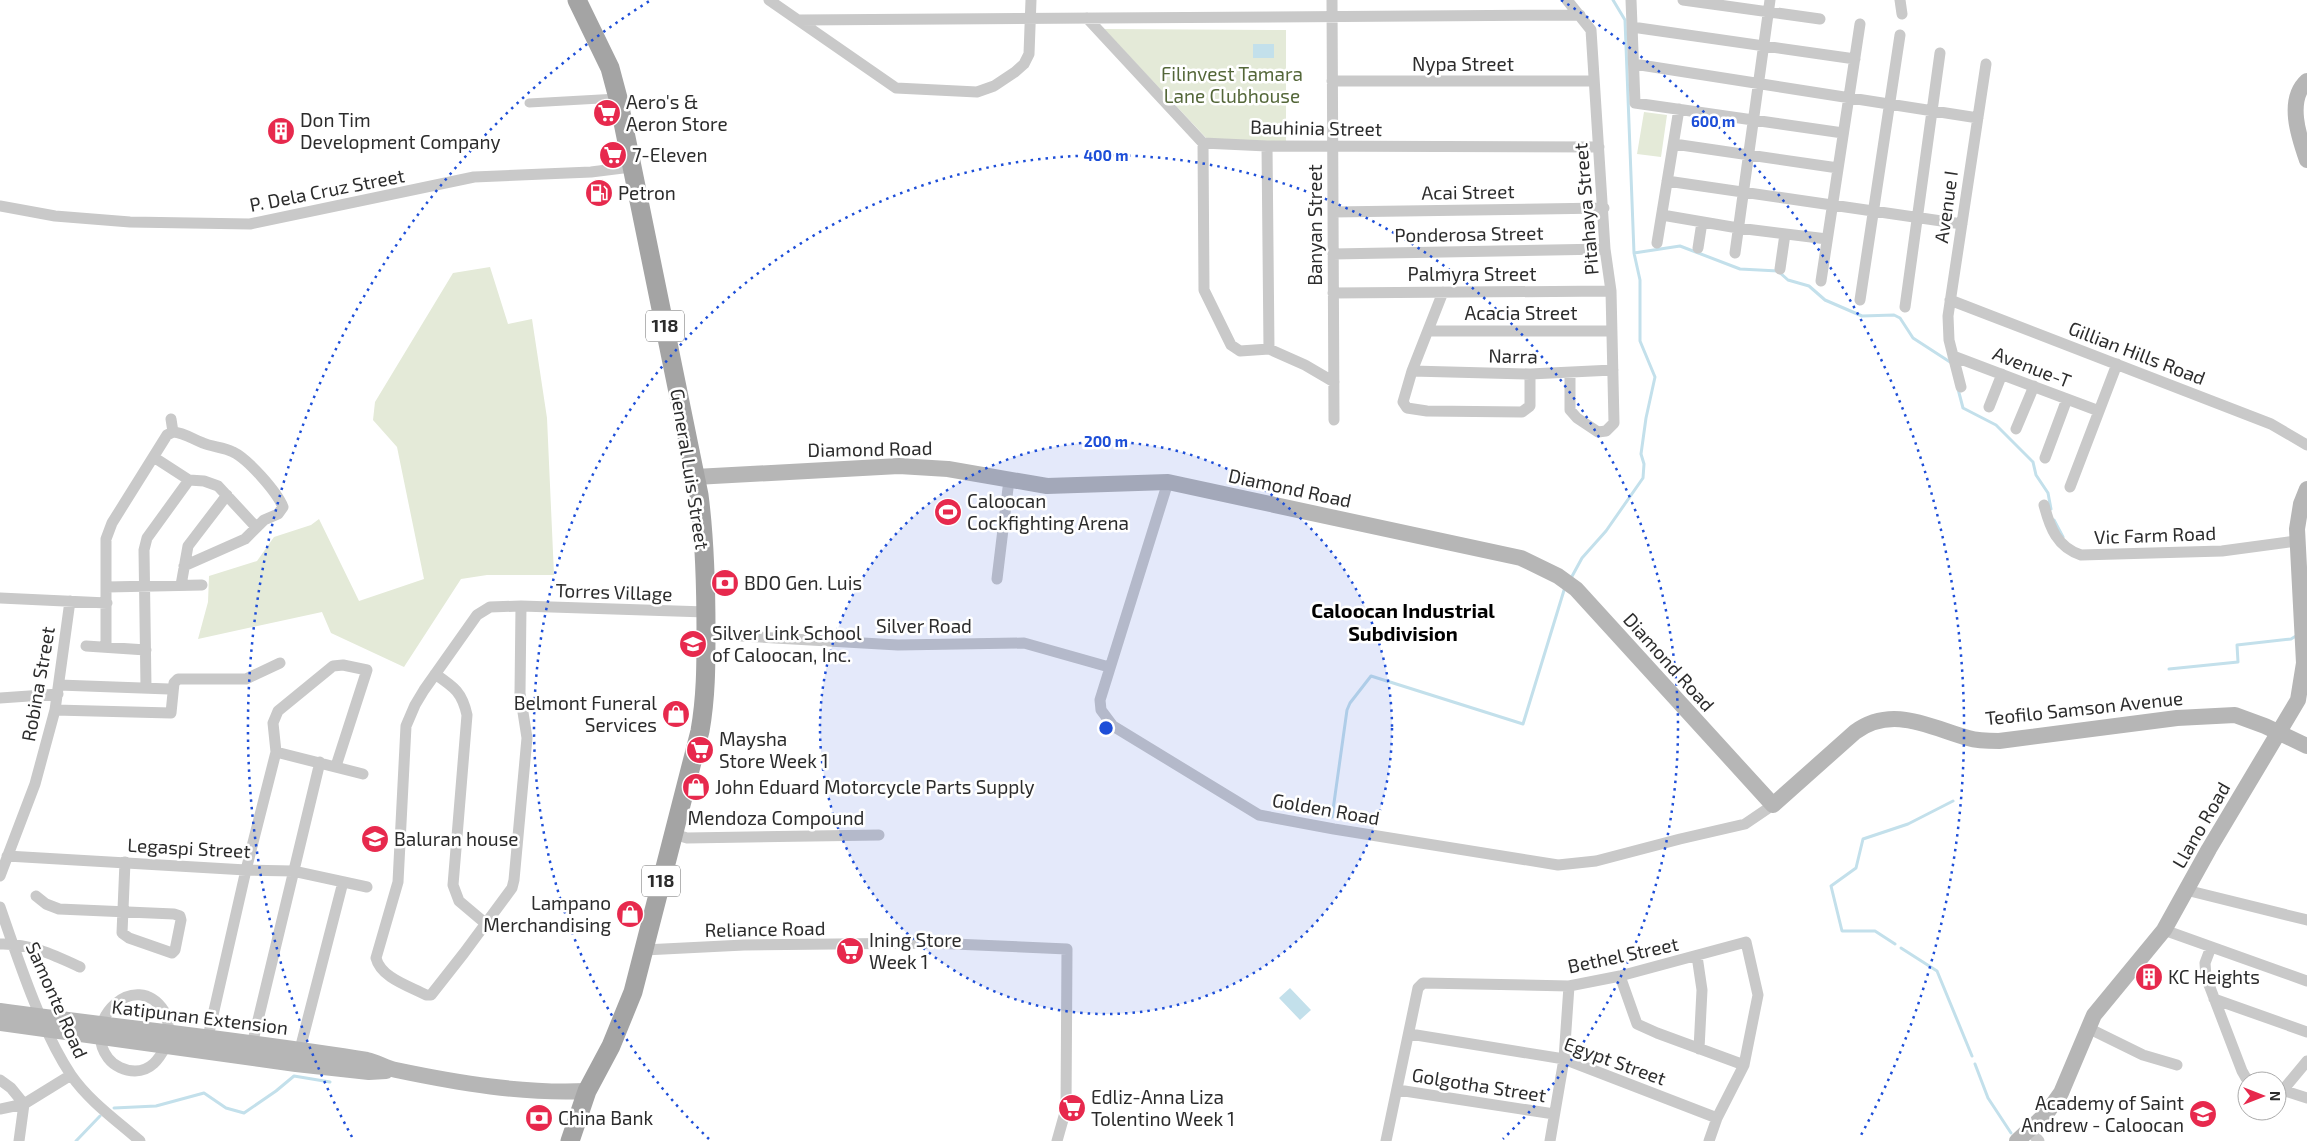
<svg xmlns="http://www.w3.org/2000/svg" width="2307" height="1141" viewBox="0 0 2307 1141" font-family="'Exo 2',sans-serif">
<style>
.green{fill:#e4ead8}
.water{fill:#c3e0eb}
.lines{fill:none;stroke-linecap:round;stroke-linejoin:round}
.stream{stroke:#c3e0eb;stroke-width:3}
.pedestrian{stroke:#c9c9c9;stroke-width:9}
.minor{stroke:#c9c9c9;stroke-width:11}
.secondary{stroke:#b6b6b6;stroke-width:16}
.primary{stroke:#a4a4a4;stroke-width:19}
.ring{fill:none;stroke:#1d4ed8;stroke-width:2.5;stroke-dasharray:2.5 5}
.labels{text-anchor:middle;stroke-width:5;stroke-linejoin:round;paint-order:stroke}
.shield{fill:#fff;stroke:#6b6b6b;stroke-width:1}
.shield-label{font-size:18px;font-weight:bold;fill:#2c2c2c}
.street-label{font-size:19px;fill:#2c2c2c;stroke:#fff}
.park-label{font-size:19px;fill:#546739;stroke:#fff}
.poi-label{font-size:19px;fill:#2c2c2c;stroke:#fff;text-anchor:start}
.neighbourhood-label{font-size:20px;font-weight:bold;fill:#000;stroke:#fff}
.centre{fill:#1d4ed8;stroke:#fff;stroke-width:2.5}
.ring-label{font-size:15px;text-anchor:middle;font-weight:bold;fill:#1d4ed8;stroke:#fff;stroke-width:5;stroke-linejoin:round;paint-order:stroke}
</style>
<rect width="100%" height="100%" fill="#fff"/>
<path class="green" d="M1104 29 1286 30V141L1210 142Z
M1644 112 1667 115 1661 157 1637 154Z
M490 267 508 324 532 319 547 418 554 575H487L461 579 404 667 331 633 322 612 198 639 208 602 209 576 257 561 274 537 311 525 319 519 359 601 424 579 397 447 373 420 375 402 453 273Z"/>
<path class="water" d="M1253 44H1274V58H1253Z
M1290 988 1311 1010 1300 1020 1279 998Z"/>
<g class="lines">
<path class="stream" d="M1634 253 1680 246 1740 269 1778 271 1788 280 1809 286 1825 300 1862 316 1894 315 1900 318 1913 338 1950 362
M1958 389 1963 408 1996 425 2033 462 2036 475 2048 493 2051 509
M2054 520 2063 537
M1570 580 1582 558 1606 531 1643 478 1644 464 1641 454 1646 418 1655 377 1640 341V280L1634 253 1625 20 1613 0
M2169 669 2238 662 2237 645 2291 639 2296 636
M1332 817 1347 710 1350 703 1371 676 1523 724 1565 587
M1895 944 1875 931H1842L1831 886 1856 868 1863 839 1908 824 1953 801
M1901 948 1937 971 1972 1056
M1975 1064 1988 1098 2011 1133
M114 1108 156 1106 204 1093 226 1108 244 1113 276 1091 294 1076 330 1082
M76 1141 100 1116"/>
<path class="pedestrian" d="M529 103 618 98"/>
<path class="minor" d="M769 0 896 88 977 92 994 86 1015 72 1024 64 1029 54 1031 0
M1332 0 1334 420
M1567 0 1591 30 1605 249 1611 291 1614 423 1606 431 1598 432 1577 418 1570 410V373
M1631 0 1635 103 1843 133
M1683 0 1820 19
M1900 0 1902 14
M1087 18 1203 143 1267 146 1599 147
M799 20 1580 15
M1632 27 1855 59
M1634 64 1978 118
M1332 81H1594
M1203 143 1204 290 1231 345 1240 351 1269 349 1305 365 1334 382
M1674 144 1838 168
M1267 146 1269 349
M1667 181 1962 224
M0 206 55 216 130 222 250 224 474 177 591 172 631 167
M1333 212 1604 208
M1662 215 1738 228 1827 239
M1657 243 1679 109
M1698 248 1702 222
M1735 253 1770 0
M1333 254 1605 249
M1780 269 1785 234
M1821 281 1860 24
M1443 292 1412 371 1403 402 1407 408 1427 411 1522 412 1530 406V374
M1333 293 1611 291
M1860 300 1900 35
M1950 300 2271 424 2307 445
M1905 307 1940 53
M1429 331H1612
M1953 356 2099 411
M1412 371 1530 374 1613 370
M1961 387 1949 340 1948 316 1986 64
M1989 407 2002 374
M171 419 173 432
M2016 429 2034 386
M173 432C185 433 192 439 203 443 212 447 224 447 233 452 248 459 277 492 283 507L278 514 264 520 245 539 184 566
M155 458 189 480 204 481 218 486 256 527
M2045 458 2067 399
M1168 482 1100 700 1101 710 1113 726 1259 815 1334 829 1558 865 1596 861 1680 839 1745 824 1773 805
M2070 487 2117 364
M2044 505C2050 528 2057 547 2081 555L2222 551 2296 541
M997 579 1009 480
M181 585 188 546 227 495
M107 587 202 585
M0 598 107 603
M521 606 520 693 527 738 514 880 512 888 464 953 431 995H426C409 986 381 978 376 958L398 882 406 726 415 705 424 690 477 615 490 607 521 606 706 612
M706 634 898 645 1024 643 1109 667
M86 646 146 650
M106 647V539L112 523 167 435 173 432
M435 674C454 687 462 692 467 715L453 885 459 901 485 923
M59 685 169 689
M146 687 144 550 147 538 189 480
M0 698 58 694
M55 710 171 713 174 683 178 679H246L280 663
M276 752 363 774
M674 834 687 838 879 835
M7 856 246 870 293 871 367 887
M0 876 35 784 55 710 70 601
M2186 890 2307 920
M36 896 46 904 59 909 174 914 180 916 181 920 175 950 172 953 129 938 122 933 125 862
M0 907C18 959 41 1030 71 1075 89 1101 116 1120 140 1141
M2164 930 2307 981
M0 944C29 943 54 955 80 967
M2211 947 2205 963 2206 977 2242 1071 2246 1078 2252 1081
M644 950 744 945 930 943 1067 949 1066 1109 1057 1141
M1697 956 1702 990 1699 1049
M1620 976 1637 1024 1657 1033 1744 1065
M2214 999 2307 1032
M2088 1028 2143 1055 2177 1065
M1410 1034 1564 1059 1717 1118
M208 1037 246 870 276 752 273 723 278 711 333 666 343 665 367 670 336 766
M166 1046C159 1059 151 1071 135 1071 125 1071 114 1066 108 1058 80 1020 136 968 164 1011 168 1016 168 1026 169 1033
M251 1049 320 762
M298 1057 343 882
M0 1080 11 1088 24 1104 19 1141
M2279 1089 2307 1098
M1398 1090 1554 1114
M2283 1090 2307 1061
M0 1109 24 1104 71 1075
M2030 1131 2039 1141
M1386 1141 1418 988 1423 983 1569 986 1620 976 1746 942 1758 995 1744 1065 1717 1118 1709 1141
M1550 1141 1564 1059 1569 986"/>
<path class="secondary" d="M2307 81C2286 100 2299 137 2307 160
M695 477 899 466 948 469 1047 486 1168 482 1521 558 1558 576 1576 589 1773 805 1855 732C1892 705 1929 727 1968 738 1978 741 1988 741 1999 741L2177 718 2235 715 2265 726 2307 746
M0 1011C122 1028 245 1040 367 1060 377 1062 386 1068 396 1070 458 1083 523 1094 587 1091
M0 1023 296 1064 369 1072 386 1071
M2017 1141 2046 1114 2061 1093 2094 1015 2164 930 2209 849 2298 700 2304 663 2297 529 2301 504 2307 489"/>
<path class="primary" d="M570 1141 587 1091 611 1046 633 992 700 731C706 697 706 666 706 632 706 586 705 541 699 495L618 98 610 68 577 0"/>
</g>
<circle cx="1106" cy="728" r="286" fill="#1d4ed8" fill-opacity=".12"/>
<g class="ring">
<circle cx="1106" cy="728" r="286"/>
<path d="M709 1139A572 572 0 1 1 1503 1139"/>
<path d="M352 1137A858 858 0 0 1 651 0M1561 0A858 858 0 0 1 1860 1137"/>
</g>
<defs>
<g id="supermarket-disc" transform="scale(1.4375)"><circle r="9.5" fill="#e7294d" stroke="#fff"/><path d="M-6-5.5h2.5l.6 2H6L4.5 2H-2.5L-4.4-4H-6ZM-1.5 3.2a1.3 1.3 0 1 0 .1 0ZM3 3.2a1.3 1.3 0 1 0 .1 0Z" fill="#fff"/></g>
<g id="building-disc" transform="scale(1.4375)"><circle r="9.5" fill="#e7294d" stroke="#fff"/><path d="M-4-6H4V6H1V3H-1V6H-4ZM-2.5-4.3h1.7v1.8h-1.7ZM.8-4.3h1.7v1.8H.8ZM-2.5-1h1.7V.8h-1.7ZM.8-1h1.7V.8H.8Z" fill="#fff"/></g>
<g id="fuel-disc" transform="scale(1.4375)"><circle r="9.5" fill="#e7294d" stroke="#fff"/><path d="M-5.5-6h7V0h2V4h1.3V-2.5L3-4.5l.8-.8L6-3V5H2.5V1h-1V6h-7ZM-4.2-4.7v3.2H.2V-4.7Z" fill="#fff"/></g>
<g id="stadium-disc" transform="scale(1.4375)"><circle r="9.5" fill="#e7294d" stroke="#fff"/><path d="M0-5a6.5 5 0 1 0 0 10a6.5 5 0 1 0 0-10ZM-3.5-1.8h7v3.6h-7Z" fill="#fff"/></g>
<g id="bank-disc" transform="scale(1.4375)"><circle r="9.5" fill="#e7294d" stroke="#fff"/><path d="M-6-4H6V4H-6ZM0-2.3a2.3 2.3 0 1 0 0 4.6a2.3 2.3 0 1 0 0-4.6Z" fill="#fff"/></g>
<g id="school-disc" transform="scale(1.4375)"><circle r="9.5" fill="#e7294d" stroke="#fff"/><path d="M0-5L7-2L0 1L-7-2ZM-4 1L0 2.5L4 1V4Q0 6-4 4Z" fill="#fff"/></g>
<g id="shop-disc" transform="scale(1.4375)"><circle r="9.5" fill="#e7294d" stroke="#fff"/><path d="M-5-2.5h2.3a2.7 3.5 0 0 1 5.4 0H5L5.5 6h-11ZM-1.5-2.5h3a1.5 2.3 0 0 0-3 0Z" fill="#fff"/></g>
</defs>
<g fill-rule="evenodd">
<use href="#supermarket-disc" x="607" y="113"/>
<use href="#building-disc" x="281" y="131"/>
<use href="#supermarket-disc" x="613" y="155"/>
<use href="#fuel-disc" x="599" y="193"/>
<use href="#stadium-disc" x="948" y="512"/>
<use href="#bank-disc" x="725" y="583"/>
<use href="#school-disc" x="693" y="644"/>
<use href="#shop-disc" x="676" y="714"/>
<use href="#supermarket-disc" x="700" y="750"/>
<use href="#shop-disc" x="696" y="787"/>
<use href="#school-disc" x="375" y="839"/>
<use href="#shop-disc" x="630" y="914"/>
<use href="#supermarket-disc" x="850" y="951"/>
<use href="#building-disc" x="2149" y="977"/>
<use href="#supermarket-disc" x="1072" y="1108"/>
<use href="#school-disc" x="2203" y="1114"/>
<use href="#bank-disc" x="539" y="1118"/>
</g>
<g class="labels">
<g class="shield">
<rect x="646" y="310.5" width="38" height="31" rx="4"/>
<rect x="642" y="865.5" width="38" height="31" rx="4"/>
</g>
<g class="shield-label">
<text x="665" y="332">118</text>
<text x="661" y="887">118</text>
</g>
<g class="street-label">
<text x="1463" y="71">Nypa Street</text>
<text transform="translate(1316 128) rotate(1)" y="7">Bauhinia Street</text>
<text transform="translate(327 190) rotate(-11)" y="7">P. Dela Cruz Street</text>
<text transform="translate(1468 192) rotate(-1)" y="7">Acai Street</text>
<text transform="translate(1946 207) rotate(-82)" y="7">Avenue I</text>
<text transform="translate(1586 209) rotate(-95)" y="7">Pitahaya Street</text>
<text transform="translate(1315 225) rotate(-90)" y="7">Banyan Street</text>
<text transform="translate(1469 234) rotate(-1)" y="7">Ponderosa Street</text>
<text x="1472" y="281">Palmyra Street</text>
<text x="1521" y="320">Acacia Street</text>
<text transform="translate(2137 353) rotate(21)" y="7">Gillian Hills Road</text>
<text transform="translate(1513 356) rotate(1)" y="7">Narra</text>
<text transform="translate(2032 367) rotate(21)" y="7">Avenue-T</text>
<text transform="translate(870 449) rotate(-1)" y="7">Diamond Road</text>
<text transform="translate(690 469) rotate(81)" y="7">General Luis Street</text>
<text transform="translate(1290 488) rotate(12)" y="7">Diamond Road</text>
<text transform="translate(2155 535) rotate(-2)" y="7">Vic Farm Road</text>
<text transform="translate(614 592) rotate(2)" y="7">Torres Village</text>
<text x="924" y="633">Silver Road</text>
<text transform="translate(1669 662) rotate(48)" y="7">Diamond Road</text>
<text transform="translate(38 684) rotate(-80)" y="7">Robina Street</text>
<text transform="translate(2084 708) rotate(-6)" y="7">Teofilo Samson Avenue</text>
<text transform="translate(1326 809) rotate(10)" y="7">Golden Road</text>
<text x="776" y="825">Mendoza Compound</text>
<text transform="translate(2201 825) rotate(-60)" y="7">Llano Road</text>
<text transform="translate(189 848) rotate(3)" y="7">Legaspi Street</text>
<text transform="translate(765 929) rotate(-1)" y="7">Reliance Road</text>
<text transform="translate(1623 955) rotate(-12)" y="7">Bethel Street</text>
<text transform="translate(57 1000) rotate(66)" y="7">Samonte Road</text>
<text transform="translate(200 1017) rotate(7)" y="7">Katipunan Extension</text>
<text transform="translate(1615 1061) rotate(20)" y="7">Egypt Street</text>
<text transform="translate(1479 1085) rotate(9)" y="7">Golgotha Street</text>
</g>
<g class="park-label">
<text x="1232" y="81">Filinvest Tamara<tspan x="1232" dy="22">Lane Clubhouse</tspan></text>
</g>
<g class="poi-label">
<text x="626" y="109">Aero's &amp;<tspan x="626" dy="22">Aeron Store</tspan></text>
<text x="300" y="127">Don Tim<tspan x="300" dy="22">Development Company</tspan></text>
<text x="632" y="162">7-Eleven</text>
<text x="618" y="200">Petron</text>
<text x="967" y="508">Caloocan<tspan x="967" dy="22">Cockfighting Arena</tspan></text>
<text x="744" y="590">BDO Gen. Luis</text>
<text x="712" y="640">Silver Link School<tspan x="712" dy="22">of Caloocan, Inc.</tspan></text>
<text x="657" y="710" text-anchor="end">Belmont Funeral<tspan x="657" dy="22">Services</tspan></text>
<text x="719" y="746">Maysha<tspan x="719" dy="22">Store Week 1</tspan></text>
<text x="715" y="794">John Eduard Motorcycle Parts Supply</text>
<text x="394" y="846">Baluran house</text>
<text x="611" y="910" text-anchor="end">Lampano<tspan x="611" dy="22">Merchandising</tspan></text>
<text x="869" y="947">Ining Store<tspan x="869" dy="22">Week 1</tspan></text>
<text x="2168" y="984">KC Heights</text>
<text x="1091" y="1104">Edliz-Anna Liza<tspan x="1091" dy="22">Tolentino Week 1</tspan></text>
<text x="2184" y="1110" text-anchor="end">Academy of Saint<tspan x="2184" dy="22">Andrew - Caloocan</tspan></text>
<text x="558" y="1125">China Bank</text>
</g>
<g class="neighbourhood-label">
<text x="1403" y="618">Caloocan Industrial<tspan x="1403" dy="23">Subdivision</tspan></text>
</g>
</g>
<circle cx="1106" cy="728" r="8" class="centre"/>
<g class="ring-label">
<text x="1713" y="127">600 m</text>
<text x="1106" y="161">400 m</text>
<text x="1106" y="447">200 m</text>
</g>
<g transform="translate(2262 1096) rotate(90)"><circle r="24" fill="#ffffff" stroke="#ababab"/>
<path d="M0-4L9 19L0 12L-9 19Z" fill="#e7294d"/>
<text y="-8" font-size="14" font-weight="bold" text-anchor="middle" fill="#2c2c2c">N</text>
</g>
</svg>
